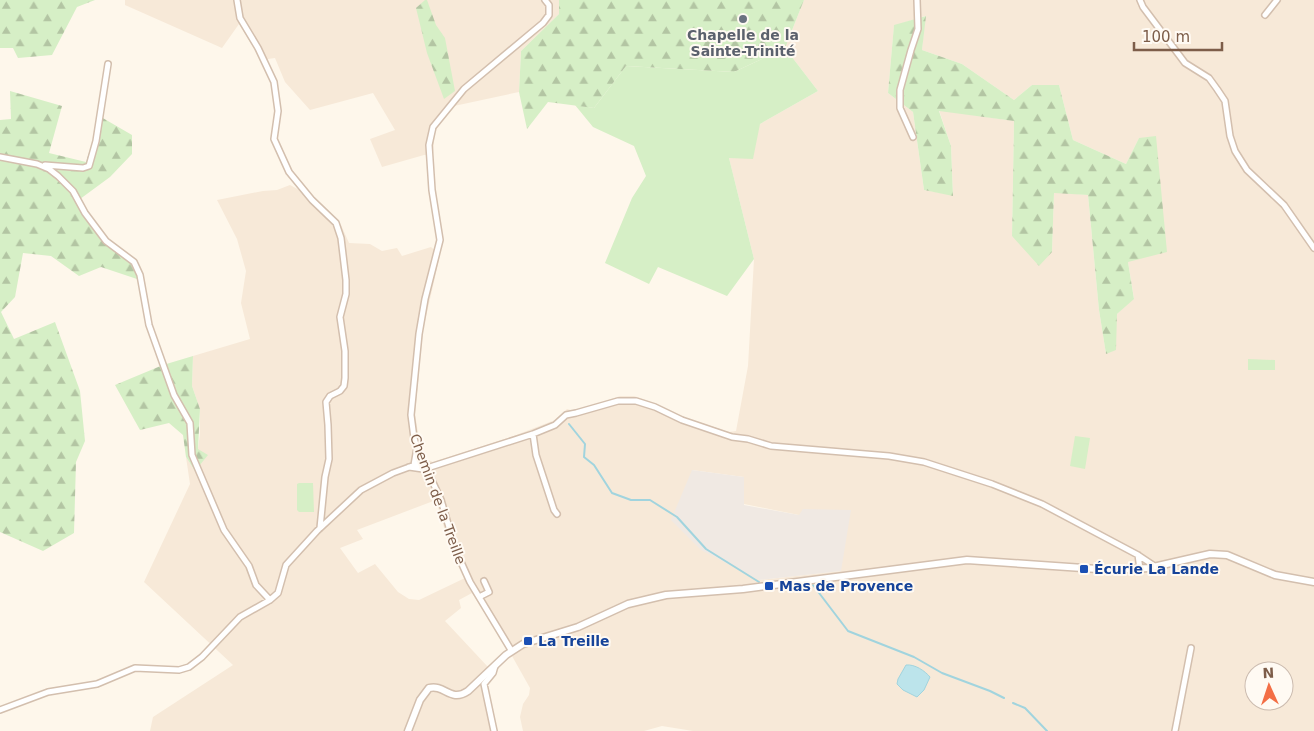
<svg xmlns="http://www.w3.org/2000/svg" width="1314" height="731" viewBox="0 0 1314 731" font-family="'DejaVu Sans',sans-serif">
<style>
.residential{fill:#f7e9d8;fill-rule:evenodd}
.industrial{fill:#f0e9e3}
.green{fill:#d6efc6}
.forest{fill:url(#forest-firs)}
.water{fill:#bce4eb;stroke:#a1d4de}
.lines{fill:none;stroke-linecap:round;stroke-linejoin:round}
.stream{stroke:#a1d4de;stroke-width:2}
.minor-casing{stroke:#d3bfae;stroke-width:8}
.tertiary-casing{stroke:#d3bfae;stroke-width:9}
.minor{stroke:#fff;stroke-width:5}
.tertiary{stroke:#fff;stroke-width:6}
.worship-dot{fill:#6b7280;stroke:#fffaf3;stroke-width:2}
.transit-dot{fill:#1a4fb4;stroke:#fffaf3;stroke-width:2}
.labels{text-anchor:middle;stroke-width:4;stroke-linejoin:round;paint-order:stroke}
.worship-label{font-size:14px;font-weight:bold;fill:#5b616d;stroke:#fffaf3}
.street-label{font-size:14px;fill:#7d5d49;stroke:#fffaf3}
.transit-label{font-size:14px;font-weight:bold;fill:#164399;stroke:#fffaf3;text-anchor:start}
</style>
<defs>
<pattern id="forest-firs" width="22" height="20" patternUnits="userSpaceOnUse" patternTransform="scale(1.25)"><rect width="22" height="20" fill="#d6efc6"/><path d="M5 1l3.5 6h-7zM16 11l3.5 6h-7z" fill="#b3c5a3"/></pattern>
</defs>
<rect width="100%" height="100%" fill="#fef7eb"/>
<path class="residential" d="M125 0H559V14L521 51 519 92 454 106 435 130 433 154 424 155 382 167 370 139 395 130 373 93 310 110 285 82 275 58 261 60 239 24 222 48 125 5Z
M804 0H1314V731H693L662 726 644 731H523L520 717 523 704 529 695 530 688 512 656 472 593 459 600 461 608 445 621 488 667 492 675 486 684 492 715 498 731H150L153 717 233 665 144 582 190 484 186 457 195 471 200 434V409L192 386 193 356 250 339 241 303 246 271 237 239 217 200 263 191 277 190 290 185 316 199 341 225 349 243 370 244 382 251 397 248 402 256 431 247 440 255 423 330 415 414 419 439 426 459 433 462 511 437 555 420 567 409 574 411 583 409 620 396H634L646 400 684 417 729 432 736 431 748 366 754 259 729 158 760 124 818 91 785 48ZM925 16 922 50 962 64 1014 100 1032 85H1059L1073 140 1126 164 1139 138 1128 262 1134 298 1117 314 1106 354 1099 310 1088 195 1054 192 1052 252 1012 236 1014 121 939 110 951 146 953 195 924 190 913 112 888 93 894 26ZM692 470 744 477V504L799 515 841 571 759 580ZM436 500 448 541 465 578 419 600 409 599 398 592 375 564 358 573 340 548 363 539 357 530ZM1254 671H1284V701H1254Z"/>
<path class="industrial" d="M692 470 744 477V505L799 515 803 509 851 510 841 571 759 580 701 550 671 520Z"/>
<path class="green" d="M785 48 818 91 760 124 753 159 729 158 754 259 727 296 658 267 649 284 605 263 632 198 646 176 634 146 593 127 575 105 594 108 626 66 734 72Z
M1248 359 1275 360V370H1248Z
M1075 436 1090 438 1085 469 1070 466Z
M299 483H313L314 512H299L297 510V484Z"/>
<path class="forest" d="M0 0H95L77 7 52 55 18 58 13 48H0Z
M425 0H427L436 25 445 38 455 91 444 99 427 53 416 8Z
M559 0H804L785 48 734 72 626 66 594 108 548 102 527 129 519 92 521 51 559 14Z
M926 16 922 50 962 64 1014 100 1032 85H1059L1073 140 1126 164 1139 138 1156 136 1167 252 1128 262 1134 299 1117 314 1116 350 1106 354 1099 310 1088 195 1054 193 1052 252 1039 266 1012 236 1014 121 939 111 951 146 953 196 924 190 913 112 888 93 894 25Z
M10 91 62 106 49 153 86 162 101 117 132 135V154L110 177 76 202 100 239 135 267 140 280 101 267 79 276 51 256 23 253 15 297 1 312 14 339 55 322 80 391 85 441 76 462 74 533 43 551 0 532V120L11 119Z
M193 356 192 386 200 409 198 449 208 455 195 471 186 457 183 435 169 423 140 430 115 385 163 365Z"/>
<path class="water" d="M906 665C915 664 925 671 930 677L924 690 917 697 903 690 897 684 898 679Z"/>
<g class="lines">
<path class="stream" d="M569 424 585 444 584 457 594 465 612 493 631 500H650L677 517 706 549 759 582
M813 585 848 631 914 657 942 673 990 691 1004 698
M1013 703 1025 708 1047 731"/>
<g class="minor-casing">
<path id="minor" d="M237 0 240 18 258 48 274 82 278 111 274 139 289 172 312 200 336 223 341 238 346 280V294L340 317 345 351V378L344 386 340 391 330 396 326 402 328 425 329 459 325 477 320 528
M1140 0 1143 7 1185 63 1209 78 1217 89 1225 101 1230 136 1235 151 1247 170 1284 205 1314 248
M1265 15 1277 0
M913 137 900 108V90L911 50 918 29 917 0
M0 157 37 164 49 169 58 176 73 191 85 213 106 241 134 262 140 275 149 325 174 395 190 423 192 455 224 530 249 566 256 585 270 600
M45 165 83 168 89 166 96 141 108 64
M533 434 536 455 554 510 557 514
M414 465 417 448
M409 467 423 469 427 468 533 434 555 425 566 415 576 413 618 401H636L655 407 682 420 732 437 748 439 771 446 889 456 924 462 992 484 1042 504 1138 555 1156 567
M1138 555 1140 569
M479 597 489 592 484 581
M511 650 470 582 456 551 441 500 417 448 414 438 411 415 419 334 425 299 440 240 432 190 429 145 433 127 464 89 543 23 549 15V5L545 0
M0 710 48 692 97 684 135 668 179 670 189 667 202 657 240 617 270 600 278 593 286 565 317 531 361 490 393 473 423 462
M494 731 484 684 493 673 495 666
M1175 731 1191 648"/>
</g>
<g class="tertiary-casing">
<path id="tertiary" d="M408 731 420 700 429 688C445 684 450 703 468 691L506 655 523 644 578 627 628 604 666 595 743 589 967 560 1112 570 1149 568 1210 554 1227 555 1275 575 1314 582"/>
</g>
<use href="#minor" class="minor"/>
<use href="#tertiary" class="tertiary"/>
</g>
<circle class="worship-dot" cx="743" cy="19" r="5"/>
<g class="transit-dot">
<rect x="1079" y="564" width="10" height="10" rx="2.5"/>
<rect x="764" y="581" width="10" height="10" rx="2.5"/>
<rect x="523" y="636" width="10" height="10" rx="2.5"/>
</g>
<g class="labels">
<g class="worship-label">
<text x="743" y="40">Chapelle de la<tspan x="743" dy="16">Sainte-Trinité</tspan></text>
</g>
<g class="street-label">
<text transform="translate(438 499) rotate(70)" y="5">Chemin de la Treille</text>
</g>
<g class="transit-label">
<text x="1094" y="574">Écurie La Lande</text>
<text x="779" y="591">Mas de Provence</text>
<text x="538" y="646">La Treille</text>
</g>
</g>
<g transform="translate(1269 686) rotate(357)"><circle r="24" fill="#fffaf3" stroke="#cbbbaf"/>
<path d="M0-4L9 19L0 12L-9 19Z" fill="#f36e45"/>
<text y="-8" font-size="14" font-weight="bold" text-anchor="middle" fill="#7d5d49">N</text>
</g>
<path d="M1134 42v8h88v-8" fill="none" stroke="#7d5d49" stroke-width="2.5"/>
<text x="1142" y="42" font-size="15" fill="#7d5d49" stroke="#fffaf3" stroke-width="4" paint-order="stroke">100 m</text>
</svg>
